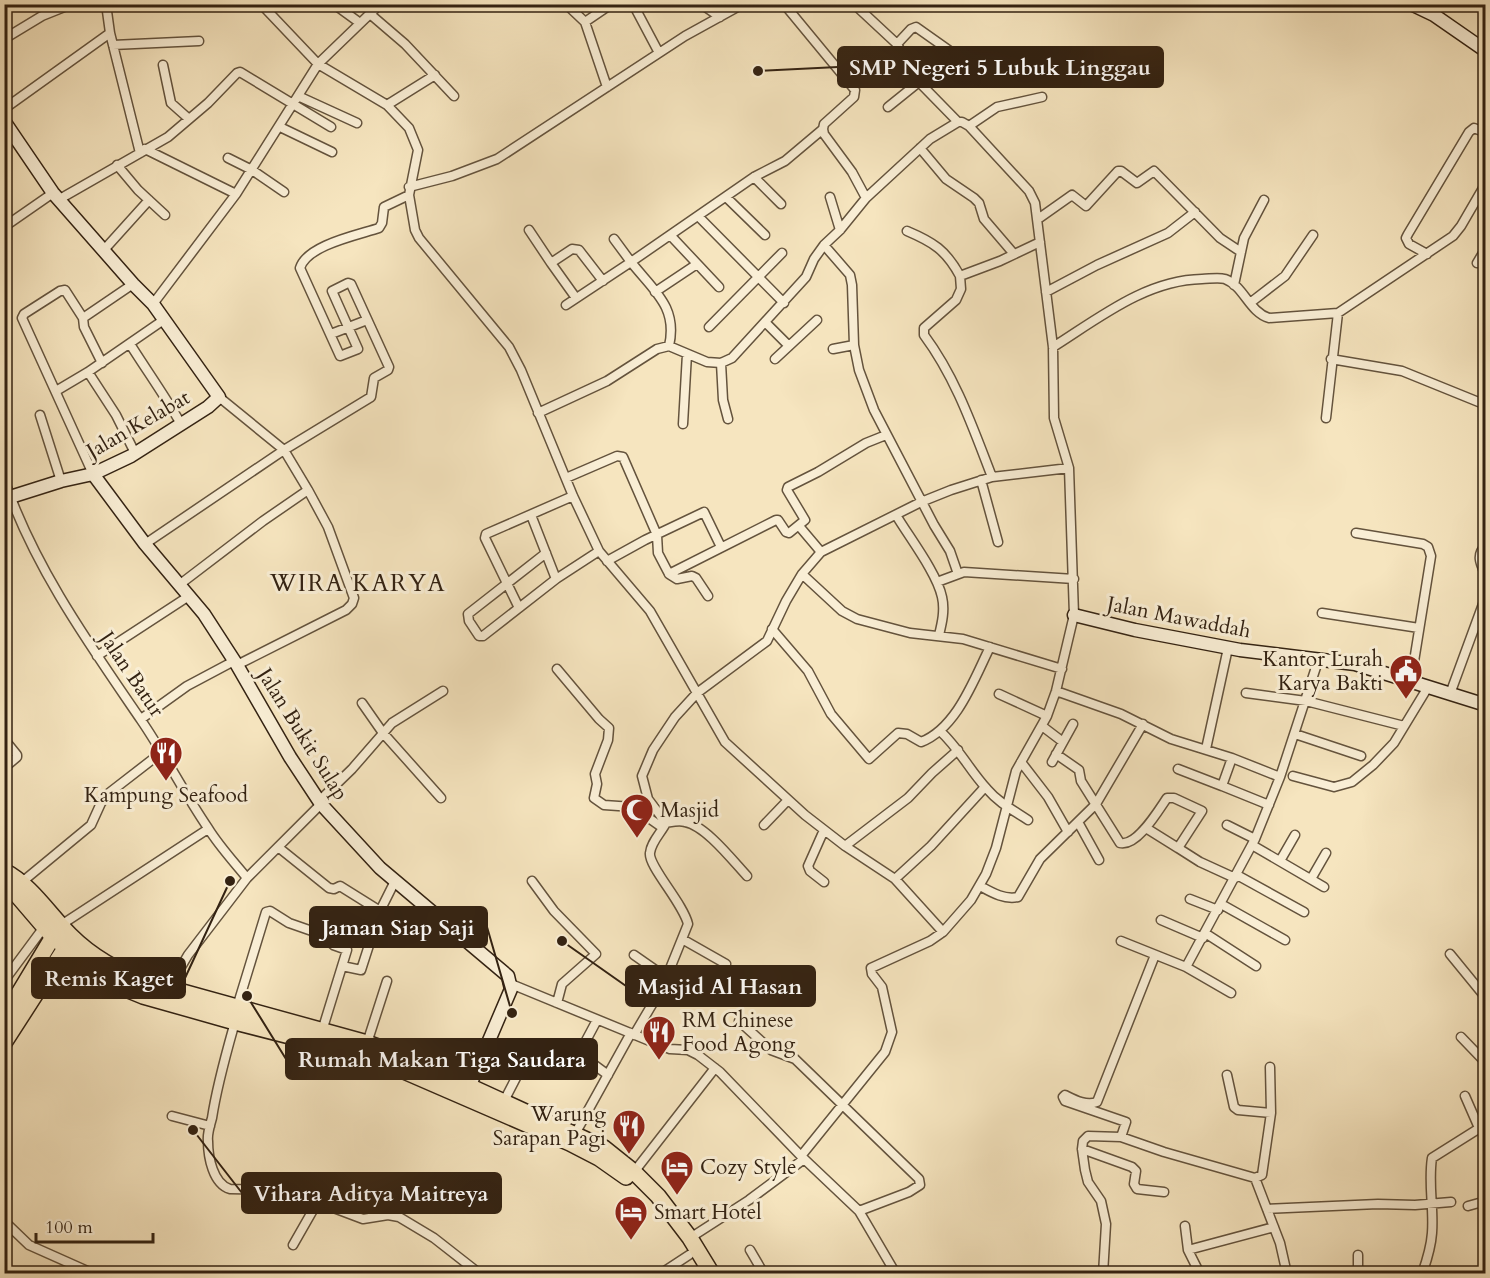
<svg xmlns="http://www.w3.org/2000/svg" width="1490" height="1278" viewBox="0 0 1490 1278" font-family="Cardo,serif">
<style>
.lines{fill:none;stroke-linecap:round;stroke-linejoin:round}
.street-casing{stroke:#64533d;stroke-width:11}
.secondary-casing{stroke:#332212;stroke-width:15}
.highway-casing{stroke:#332212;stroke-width:18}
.street{stroke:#f9eed5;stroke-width:8}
.secondary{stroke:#f9eed5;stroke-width:12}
.highway{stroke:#f6e5bf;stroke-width:15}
.labels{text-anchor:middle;stroke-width:6;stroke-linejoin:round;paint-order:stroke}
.street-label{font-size:21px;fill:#332212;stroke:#f9eed5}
.poi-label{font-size:21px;fill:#332212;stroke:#f9eed5;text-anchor:start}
.quarter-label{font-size:24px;letter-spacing:1.5px;fill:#332212;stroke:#f9eed5}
.leader{fill:none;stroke:#332212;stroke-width:2}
.callout-dot{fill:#332212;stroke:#f9eed5;stroke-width:2}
.callout{fill:#332212;stroke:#332212;stroke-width:2}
.callout-label{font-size:22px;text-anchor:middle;font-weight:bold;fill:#fff}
</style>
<rect width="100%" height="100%" fill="#f6e5bf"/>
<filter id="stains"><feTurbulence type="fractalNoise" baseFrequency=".00333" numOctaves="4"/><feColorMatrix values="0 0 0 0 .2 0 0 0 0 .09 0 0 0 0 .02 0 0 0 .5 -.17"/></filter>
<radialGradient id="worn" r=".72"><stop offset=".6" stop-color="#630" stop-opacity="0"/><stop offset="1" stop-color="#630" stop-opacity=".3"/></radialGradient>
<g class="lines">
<g class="street-casing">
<path id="street" d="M261 4 318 64 387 105 409 128 418 150 409 195 415 230 419 238 509 347 521 370 573 496 599 551 650 611 725 742 805 815 845 846 895 879 943 932
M525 4H537
M566 4 585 22 607 87
M633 4 659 53
M701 4 720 17
M338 7 360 23
M4 9 13 4
M370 14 405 44 454 96
M585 22 610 5
M110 33 140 153
M4 39 42 16 72 4
M897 44 911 29 916 27 957 56
M113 45 199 41
M163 65 171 103 189 119
M298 96 357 123
M387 105 435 75
M888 107 919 82
M4 109 110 33 106 4
M969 126 997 107 1042 97
M280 127 332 152
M823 129 824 134 852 172 866 198
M920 148 946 179 974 198 979 203 984 219 1014 254
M145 149 236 194
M228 158 252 170 284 192
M117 165 138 190 165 215
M754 177 781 204
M409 187 452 176 497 159 685 36 743 4
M726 197 765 235
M830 197 840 230
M58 200 168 137 208 103 237 73 240 72 331 127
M699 217 784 303
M1038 219 1072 195 1086 206 1118 171H1121L1137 183 1154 171 1220 238 1241 252
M4 227 53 193
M529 230 551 263
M907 231C933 242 946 250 960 276
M671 236 719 287
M824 245 850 275 852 285 854 345 859 370 874 410 934 525 950 551 958 574
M103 251 149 200
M1427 254 1409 244 1406 238 1408 234 1469 132 1474 128 1486 133
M1477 263 1486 248
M1234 285 1244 238 1264 200
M655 292 697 264
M1046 292 1097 265 1168 233 1195 212
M576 298 551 263 572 249 579 250 603 281
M1250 303 1285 276 1313 235
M153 304 236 194 318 64 375 9 377 4
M566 305 631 262 614 239
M83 318 65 290 60 291 24 314 22 318 93 474
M765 322 789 346
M709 327 782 253
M331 334 367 320
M130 344C147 371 165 396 181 424
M669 346C678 307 654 291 631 262L754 177 785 161 823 129 824 124 854 97 855 90 784 4
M1053 347C1099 318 1146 280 1202 279 1209 279 1218 277 1225 279 1244 286 1249 312 1269 318L1338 313 1453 236 1461 226 1486 183
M833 349 854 345
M775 359 817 320
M1331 359 1402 371 1486 405
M102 363 84 327 83 318 133 284
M721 363 723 400 728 419
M88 372 116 415 135 453
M56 391 88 372 165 319
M219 397 284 450 308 490 328 527 354 598 352 604 346 610 237 665
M538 413 607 381 657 349 669 346 707 362 721 363 732 358 806 277 814 259 824 245 840 230 866 198 930 139 958 122
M40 415 61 481
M1326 418 1338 313
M683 424 687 354
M992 477C973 428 956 378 924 335V328L956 300 961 289 960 276 1000 261 1040 242
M566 478 617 456 623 457 657 535 658 553 669 574 776 520H778L786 532 789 533 805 520 787 490 788 487 818 472 866 443 886 435
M4 479C34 567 89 644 141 720 165 755 184 793 208 828 219 846 234 862 247 878
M981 480 998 542
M531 515 556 579
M896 515C909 537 937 573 942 597 945 610 942 623 939 635
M799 526 821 552
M1356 533 1423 544 1428 547 1431 556 1411 680
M145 544 284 450 371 397 374 378 388 370 389 367 351 284 348 283 332 291 358 349 340 356 300 268C307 245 358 235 379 228L382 223 384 207 409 195
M1486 545C1475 555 1481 565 1486 576
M546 553 468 614 469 621 479 636H483L556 579 599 551
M607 561 645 540 704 512 721 547
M669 574 677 579 692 576 696 578 708 596
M802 574 842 611 857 619 910 633 963 639 1062 669
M937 582 964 572 1074 579
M179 585 263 521 308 490
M519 608 485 538 486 534 573 496
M1322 613 1419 628
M772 629 808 671 831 714 869 759 898 733 907 734 921 742C957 728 974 679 990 647
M97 656 189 596
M557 669 599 719 609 728 608 740 595 774 597 784 594 798 604 805 633 807 663 828
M1056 691 1121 714 1171 739 1232 758 1280 777
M1246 693 1306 701 1404 726
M999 694 1047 716
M1450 694 1486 596
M362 703 383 733 441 798
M141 719 187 686 234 661
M1042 726 1063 742
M940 731C959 748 970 771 987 789 999 803 1013 810 1028 820
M1295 734 1361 756
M4 739 17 755V757L4 768
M1206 749 1228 648
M1056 754 1079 770 1081 781 1120 843C1137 847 1158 811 1167 798H1174L1202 811 1178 848 1200 862 1235 878
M1021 762 1048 797 1068 832
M1052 762 1073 724
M1178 769 1222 786 1232 758
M1293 776 1334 787 1352 782 1373 765 1394 743 1428 687
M1222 786 1269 805
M319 801 352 769 392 723 443 691
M1078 822 1099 860
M666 823 648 799 642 776 653 750 675 717 697 693 767 641 786 601 802 574 821 552 921 502 951 490 992 477 1069 468
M666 823C672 822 679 820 685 822 705 825 733 861 747 876
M764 825 788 800
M1227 825 1255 839
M1146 828 1178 848
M1252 845 1324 887
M845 846 908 798 932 773 958 750
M278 847 329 888 334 889 340 886 380 911
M1280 861 1295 835
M1237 875 1304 912
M895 879 931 846 985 787
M1311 879 1326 853
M532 881 554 911 596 954 562 984 557 1003
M22 882 91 825 101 803 109 793 162 752
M824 882 810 871 808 866 824 830
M980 886C991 892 1004 900 1018 897L1040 859 1096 804 1143 724
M1190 899 1218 910
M1221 904 1285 940
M1161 920 1203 938
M61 925 208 829
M1205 933 1256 966
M682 939 726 964
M1121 941 1186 967 1231 993
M1450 954 1486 998
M634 955 667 978
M342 966 361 970 380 911 395 881
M1186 967 1255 839 1280 777 1319 658
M4 981 44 927
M511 984 657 1044 670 1049 688 1050 698 1055 720 1072 801 1156 859 1211 896 1274
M172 992 181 967 188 955 247 878 321 804
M237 1007 266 912 270 911 289 923 332 938 333 945 347 950 322 1031
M597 1020 581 1050V1055L608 1075
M739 1021 771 1050 795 1059 919 1179 920 1185 909 1192 859 1211
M235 1022C226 1054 217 1085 212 1118 210 1125 207 1134 208 1141 208 1157 213 1184 230 1189L276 1190 294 1193 363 1219 388 1215 399 1217 434 1238 480 1274
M634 1035 663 986 688 924C683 903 648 866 650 853 651 842 661 833 666 823
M1461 1037 1486 1063
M367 1043 387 981
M1227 1075 1234 1107 1238 1110 1271 1113
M1465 1096 1479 1128
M504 1101 532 1047
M172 1116 210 1126
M575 1134 631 1033
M1121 1137 1126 1122 1065 1101 1063 1097 1065 1095C1075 1100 1086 1106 1097 1102L1155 955
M1082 1149 1132 1167 1136 1171 1134 1184 1137 1189 1164 1192
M801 1156 885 1052 892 1032 882 987 872 974 871 968 930 941 943 932 971 900 986 874 996 848 1016 771 1047 716 1056 691 1074 615 1069 468 1054 418 1053 347 1035 203 1029 191 969 126 962 122H958L914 77 897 44 854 4
M634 1172 715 1068
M1255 1178 1262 1175 1271 1113 1270 1067
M1468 1206 1486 1201
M1267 1209 1378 1204 1415 1205 1451 1202
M4 1221 29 1245 94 1274
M1185 1226 1188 1250 1200 1274
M690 1238 749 1200 804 1159
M293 1245 317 1203
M750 1250 764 1274
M1188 1250 1274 1227
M1358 1255V1274
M660 1274 689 1255
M1103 1274 1106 1224 1101 1201 1088 1182 1085 1170 1082 1149 1083 1141 1088 1136 1121 1137 1164 1152 1255 1178 1280 1243 1287 1274
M1422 1274C1427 1260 1431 1247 1432 1233 1434 1208 1428 1183 1432 1158L1486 1124"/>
</g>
<g class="secondary-casing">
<path id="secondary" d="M1411 4 1434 15 1486 51
M4 121 53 193 133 284 153 304 219 397 208 407 131 456 93 474 61 481 4 499
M93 474 145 544 204 614 237 665 290 757 321 804 380 868 508 976 511 989 470 1085
M1074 615 1135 630 1240 650 1355 664 1486 705
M1482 1274 1486 1273"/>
</g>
<g class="highway-casing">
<path id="highway" d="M4 871C31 885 49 914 70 935 92 957 121 973 150 983L367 1043 410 1059 604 1148 634 1172 658 1196 690 1238 712 1274
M4 876 10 887 52 936 98 975 121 987 143 996 235 1022 356 1053 404 1071 570 1143 599 1158 626 1177
M4 1018 57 930
M4 1043 69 942"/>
</g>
<use href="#street" class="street"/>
<use href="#secondary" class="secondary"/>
<use href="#highway" class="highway"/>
</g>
<defs>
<g id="civic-pin" transform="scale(1.725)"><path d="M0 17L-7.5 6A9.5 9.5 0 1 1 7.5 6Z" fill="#8f2418" stroke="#f9eed5"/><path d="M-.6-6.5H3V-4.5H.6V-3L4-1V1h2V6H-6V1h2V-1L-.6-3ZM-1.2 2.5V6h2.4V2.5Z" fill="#fff"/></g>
<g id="restaurant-pin" transform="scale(1.725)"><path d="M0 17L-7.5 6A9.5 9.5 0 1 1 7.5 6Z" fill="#8f2418" stroke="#f9eed5"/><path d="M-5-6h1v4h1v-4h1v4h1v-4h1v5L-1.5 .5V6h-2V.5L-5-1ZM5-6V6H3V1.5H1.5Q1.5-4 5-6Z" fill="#fff"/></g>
<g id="mosque-pin" transform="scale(1.725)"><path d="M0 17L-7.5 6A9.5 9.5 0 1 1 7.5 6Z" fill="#8f2418" stroke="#f9eed5"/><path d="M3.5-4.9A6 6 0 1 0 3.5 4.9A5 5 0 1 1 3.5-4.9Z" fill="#fff"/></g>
<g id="hotel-pin" transform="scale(1.725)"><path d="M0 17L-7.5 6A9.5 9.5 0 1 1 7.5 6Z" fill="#8f2418" stroke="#f9eed5"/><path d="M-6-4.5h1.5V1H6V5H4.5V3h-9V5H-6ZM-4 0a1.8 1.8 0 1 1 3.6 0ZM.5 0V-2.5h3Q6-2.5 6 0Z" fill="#fff"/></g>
</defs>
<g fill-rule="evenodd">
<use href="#civic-pin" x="1406" y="671"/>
<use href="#restaurant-pin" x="166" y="753"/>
<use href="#mosque-pin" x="637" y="810"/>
<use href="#restaurant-pin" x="659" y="1032"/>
<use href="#restaurant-pin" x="629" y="1126"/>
<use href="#hotel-pin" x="677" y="1167"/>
<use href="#hotel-pin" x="631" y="1212"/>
</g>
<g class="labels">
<g class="street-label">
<text transform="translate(138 424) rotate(-30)" y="7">Jalan Kelabat</text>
<text transform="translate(1179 617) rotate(11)" y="7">Jalan Mawaddah</text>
<text transform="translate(132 674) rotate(56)" y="7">Jalan Batur</text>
<text transform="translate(303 734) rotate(58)" y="7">Jalan Bukit Sulap</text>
</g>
<g class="poi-label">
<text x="1383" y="666" text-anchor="end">Kantor Lurah<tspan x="1383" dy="24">Karya Bakti</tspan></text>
<text x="166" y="802" text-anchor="middle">Kampung Seafood</text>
<text x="660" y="817">Masjid</text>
<text x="682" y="1027">RM Chinese<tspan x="682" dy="24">Food Agong</tspan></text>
<text x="606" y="1121" text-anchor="end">Warung<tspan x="606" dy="24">Sarapan Pagi</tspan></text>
<text x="700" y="1174">Cozy Style</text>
<text x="654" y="1219">Smart Hotel</text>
</g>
<g class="quarter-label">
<text x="358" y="591">WIRA KARYA</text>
</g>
</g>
<path class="leader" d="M758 71L838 67M512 1013L487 927M230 881L185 978M562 941L626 986M247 996L286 1059M193 1130L242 1193"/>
<g class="callout-dot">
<circle cx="758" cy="71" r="6"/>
<circle cx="512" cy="1013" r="6"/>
<circle cx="230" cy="881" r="6"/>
<circle cx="562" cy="941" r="6"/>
<circle cx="247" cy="996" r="6"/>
<circle cx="193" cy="1130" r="6"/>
</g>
<g class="callout">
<rect x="838" y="47" width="325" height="40" rx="6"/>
<rect x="310" y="907" width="177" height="40" rx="6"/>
<rect x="32" y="958" width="153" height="40" rx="6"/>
<rect x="626" y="966" width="189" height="40" rx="6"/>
<rect x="286" y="1039" width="311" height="40" rx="6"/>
<rect x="242" y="1173" width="259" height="40" rx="6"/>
</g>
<g class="callout-label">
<text x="1000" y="75">SMP Negeri 5 Lubuk Linggau</text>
<text x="398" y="935">Jaman Siap Saji</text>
<text x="109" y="986">Remis Kaget</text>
<text x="720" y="994">Masjid Al Hasan</text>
<text x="442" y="1067">Rumah Makan Tiga Saudara</text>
<text x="371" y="1201">Vihara Aditya Maitreya</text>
</g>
<rect width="1490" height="1278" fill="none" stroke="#f6e5bf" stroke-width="24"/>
<rect x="6" y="6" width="1478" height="1266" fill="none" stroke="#332212" stroke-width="3"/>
<rect x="12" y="12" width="1466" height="1254" fill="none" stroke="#332212" stroke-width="1.5"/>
<path d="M36 1233v9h117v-9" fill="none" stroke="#332212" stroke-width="3"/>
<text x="45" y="1233" font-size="18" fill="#332212" stroke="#f9eed5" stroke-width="4.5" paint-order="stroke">100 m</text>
<rect width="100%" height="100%" filter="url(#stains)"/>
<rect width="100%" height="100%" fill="url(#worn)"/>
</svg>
